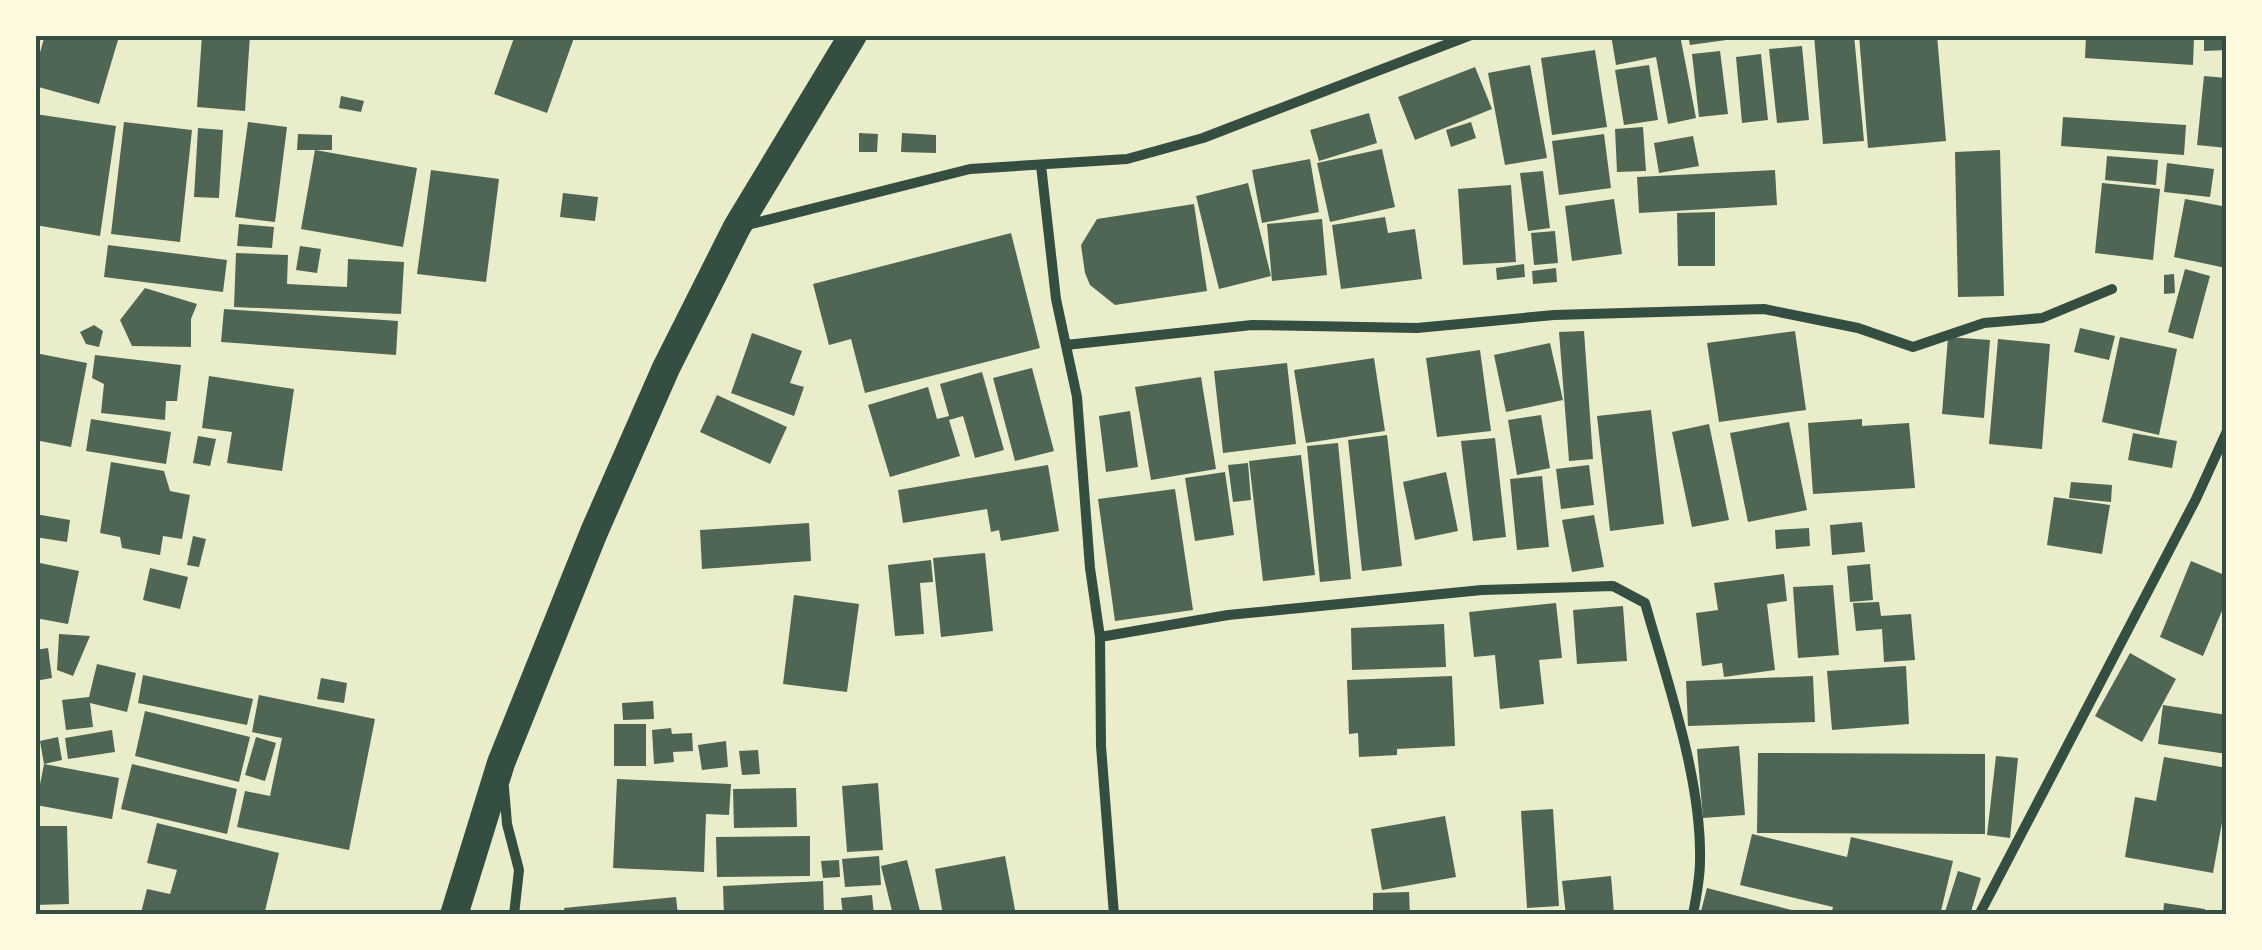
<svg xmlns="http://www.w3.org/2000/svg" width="2262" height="950" viewBox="0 0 2262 950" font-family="'PT Sans',sans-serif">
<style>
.building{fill:#4f6655}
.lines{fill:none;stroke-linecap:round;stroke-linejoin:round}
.minor{stroke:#344e41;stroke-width:10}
.trunk{stroke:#344e41;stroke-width:28}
.neatline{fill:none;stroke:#344e41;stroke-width:4}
</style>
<rect width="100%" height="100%" fill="#e9edc9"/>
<path class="building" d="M45 35H133L118 40 99 104 35 86V70Z
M202 35H250L245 111 197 107Z
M515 35H575L547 113 494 94Z
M1611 35H1680L1696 118 1668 124 1656 57 1616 65Z
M1688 35H1748V37L1690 45Z
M1814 35H1854L1864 141 1823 144Z
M1859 35H1937L1946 141 1868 148Z
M2086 35 2194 38 2193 65 2085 58Z
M2204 35H2227V50L2204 51Z
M1802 46 1809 120 1777 123 1769 49Z
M1595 50 1607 127 1552 135 1541 58Z
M1720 51 1728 114 1699 117 1692 54Z
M1761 54 1768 120 1742 123 1736 57Z
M1530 65 1547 158 1505 165 1488 73Z
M1649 65 1658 120 1624 125 1615 70Z
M1475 67 1492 109 1415 140 1398 97Z
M2204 76 2227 78V148L2197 145Z
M341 96 364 101 361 112 339 108Z
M1369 113 1377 143 1319 161 1310 130Z
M35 114 116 126 100 236 35 225Z
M2063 117 2186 125 2184 155 2061 146Z
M124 122 192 130 180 242 111 234Z
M248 122 287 127 275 222 235 217Z
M1471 122 1476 138 1451 147 1446 130Z
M1643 127 1646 171 1617 172 1615 129Z
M198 128 223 130 219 198 194 197Z
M859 133 878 134 877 152H859Z
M902 133 936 135V153L901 152Z
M298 134 332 135V150H297Z
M1604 134 1611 188 1559 195 1552 141Z
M1693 136 1699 166 1659 173 1654 143Z
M1382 149 1395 207 1330 222 1317 163Z
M315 150 417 168 403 247 301 229Z
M2000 150 2004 296 1958 297 1955 152Z
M2107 156 2158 160 2156 185 2105 180Z
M1310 159 1319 212 1262 223 1252 170Z
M2167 163 2214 169 2210 197 2164 192Z
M431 170 499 179 486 282 417 274Z
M1775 170 1777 205 1639 213 1637 177Z
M1543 171 1550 228 1528 231 1520 173Z
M1248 183 1271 276 1219 289 1196 196Z
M2102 183 2160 189 2153 260 2095 253Z
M1511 185 1516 262 1463 265 1458 189Z
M563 193 598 197 595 221 560 217Z
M1614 199 1622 254 1572 261 1565 206Z
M2185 199 2227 207 2226 268 2174 257Z
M1194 204 1207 291 1115 305 1090 285 1085 273 1081 245 1097 219Z
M1715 212V266H1678L1677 213Z
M1385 217 1388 233 1415 229 1422 279 1341 289 1332 225Z
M1322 219 1327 275 1272 281 1267 224Z
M239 224 274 227 272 248 237 246Z
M1555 231 1558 263 1534 265 1531 233Z
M1011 233 1040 348 865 393 851 339 829 345 813 284Z
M108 245 227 260 223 292 104 277Z
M300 246 321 249 317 273 296 270Z
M236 253 288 255 287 284 347 287 348 259 404 262 401 314 234 307Z
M1524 264 1525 277 1497 280 1496 268Z
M1556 268 1557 282 1533 284 1532 271Z
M2185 269 2210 276 2193 339 2168 332Z
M2174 274 2175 293 2164 294V275Z
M145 288 197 304 191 319V347L132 346 120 320Z
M224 309 398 321 396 355 221 342Z
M94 325 103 331 99 347 86 344 80 332Z
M2080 328 2115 336 2109 360 2074 352Z
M1584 331 1593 459 1569 461 1559 332Z
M1795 331 1806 410 1719 422 1707 343Z
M752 333 802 351 790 383 804 387 794 416 731 393Z
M1948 337 1990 340 1984 418 1942 414Z
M2120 337 2177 349 2159 435 2102 422Z
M1998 339 2050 344 2042 449 1989 444Z
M1550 343 1563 400 1506 412 1494 355Z
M1480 350 1491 431 1437 437 1426 358Z
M35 353 87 363 71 447 35 440Z
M95 355 181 365 177 401H166L165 420 101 413 104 384 92 378Z
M1374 358 1385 431 1306 443 1294 370Z
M1287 363 1296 444 1223 453 1214 371Z
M1032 368 1054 451 1015 461 993 378Z
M982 372 1004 450 975 458 963 416 949 420 960 456 890 477 868 405 928 387 937 419 949 416 940 384Z
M209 376 294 389 282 471 227 463 232 432 202 428Z
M1201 377 1216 469 1151 480 1135 387Z
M717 395 787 427 770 464 700 432Z
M1651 410 1664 524 1610 531 1597 416Z
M1130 411 1138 467 1106 472 1099 416Z
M1541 415 1550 468 1517 475 1508 420Z
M91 419 171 432 166 464 86 451Z
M1862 419V426L1909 423 1915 488 1813 494 1808 423Z
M1789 422 1807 510 1748 522 1730 433Z
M1709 424 1729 520 1692 527 1672 432Z
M2133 433 2177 441 2172 468 2128 460Z
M1387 435 1402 566 1362 571 1348 440Z
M198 436 216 439 210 466 193 463Z
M1495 438 1506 537 1473 541 1461 441Z
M1338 443 1351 579 1320 582 1307 446Z
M1301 455 1315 575 1263 581 1249 461Z
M111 462 164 471 170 491 190 495 182 539 163 536 160 555 122 548 120 537 100 533Z
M1248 463 1251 500 1233 502 1228 465Z
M1048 465 1059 531 1001 541 999 530 991 532 987 509 903 523 898 490Z
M1589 465 1594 505 1561 509 1556 469Z
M1225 472 1234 535 1195 541 1185 478Z
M1446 472 1458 531 1415 540 1403 482Z
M1542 476 1549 547 1517 550 1510 479Z
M2071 482 2112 485 2111 502 2069 498Z
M1175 489 1193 610 1115 621 1098 499Z
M2054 497 2110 505 2102 554 2047 545Z
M35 514 70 520 67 542 35 537Z
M1594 515 1604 567 1572 572 1562 520Z
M1862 522 1865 552 1832 555 1830 525Z
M809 523 811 561 702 569 700 530Z
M1809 528 1810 546 1776 549 1775 530Z
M193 536 206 539 199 567 187 565Z
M985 553 993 631 941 637 933 558Z
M931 560 933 582 920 583 924 634 895 636 888 565Z
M2191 561 2227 576V599L2203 656 2160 637Z
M35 562 79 571 68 624 35 618Z
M1870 564 1873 600 1850 602 1847 566Z
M150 568 188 577 180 609 143 600Z
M1784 574 1787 601 1767 604 1775 670 1724 677 1722 663 1702 666 1696 613 1718 610 1714 583Z
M1833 585 1839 655 1798 658 1793 587Z
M794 595 859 604 847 692 783 684Z
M1879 602 1881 616 1911 614 1915 660 1884 662 1882 629 1856 631 1853 603Z
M1556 603 1562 658 1539 660 1544 704 1500 709 1495 655 1474 657 1469 612Z
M1623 606 1627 661 1577 664 1573 610Z
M1444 624 1446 667 1352 670 1351 628Z
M59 634 90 636 73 676 57 670Z
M48 648 52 678 35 681V650Z
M2130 653 2176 679 2142 742 2095 716Z
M97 664 136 673 127 712 90 703 93 727 66 730 62 700 89 697Z
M1906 666 1909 724 1832 730 1827 671Z
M143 675 253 699 247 725 138 703Z
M1452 676 1455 746 1397 749V755L1359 757 1358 733 1349 734 1347 680Z
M1813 676 1815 722 1688 726 1686 681Z
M321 678 347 683 344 703 317 699Z
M259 695 375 719 349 850 237 827 245 791 270 796 282 738 252 732Z
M653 701 654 719 623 720 622 703Z
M2163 705 2227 715V754L2158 744Z
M145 711 250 737 239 782 135 756Z
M614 724H646V766H614Z
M671 728 672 734 692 733 693 751 673 752 674 762 654 764 652 730Z
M112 730 115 752 68 759 65 738Z
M58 737 62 760 44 764 119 778 112 819 36 805 44 764 40 741Z
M256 737 276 743 265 781 245 775Z
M726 741 728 767 702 770 698 745Z
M1739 746 1745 815 1703 818 1697 749Z
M758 750 760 774 742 775 739 751Z
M1758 753 1985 754V834L1757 833Z
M1996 756 2018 758 2010 838 1987 835Z
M2164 757 2227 768V794L2213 873 2125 857 2135 797 2156 801Z
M132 764 237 789 227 834 121 809Z
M617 779 731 784 729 815 706 814 704 872 613 868Z
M878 783 883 850 847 852 842 786Z
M796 788 797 827 734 828 733 789Z
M1553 809 1559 906 1527 908 1521 811Z
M1445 816 1456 877 1382 890 1371 829Z
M157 823 279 853 264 915 141 913 147 889 170 894 177 870 147 863Z
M35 826H67L69 904 35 905Z
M1752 834 1847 857 1851 837 1953 861 1940 915H1831L1833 907 1740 885Z
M810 836V876L717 877 716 837Z
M879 856 881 885 845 887 842 859Z
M1005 856 1016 915H943L935 869Z
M839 860 840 877 823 878 821 861Z
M907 860 921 915H893L881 866Z
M1958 871 1981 878 1970 915H1944Z
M1611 876 1614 913 1566 915 1562 881Z
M823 881 824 915H724L723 886Z
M1707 888 1807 914V915H1700Z
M1409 892 1410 915H1373V893Z
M872 895 874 915H843L841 898Z
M676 897 678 915H565L564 908Z
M2164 903 2205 909 2204 915H2163Z"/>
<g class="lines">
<path class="minor" d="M1041 165 1056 299 1077 397 1090 568 1100 637 1228 615 1482 590 1613 586 1645 603C1667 681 1702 780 1700 861 1700 879 1696 897 1693 915
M743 226 970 169 1127 159 1203 138 1471 35
M1066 345 1252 325 1417 328 1554 315 1764 309 1858 328 1913 347 1984 323 2042 318 2112 289
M1100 637 1101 746 1114 915
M504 788 507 824 519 870 514 915
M1979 915 2196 499 2227 431"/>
<path class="trunk" d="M454 915 501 763 594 532 666 368 737 227 853 35"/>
</g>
<rect width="2262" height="950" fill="none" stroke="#fefae0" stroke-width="75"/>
<rect x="38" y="38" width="2186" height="874" class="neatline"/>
</svg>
